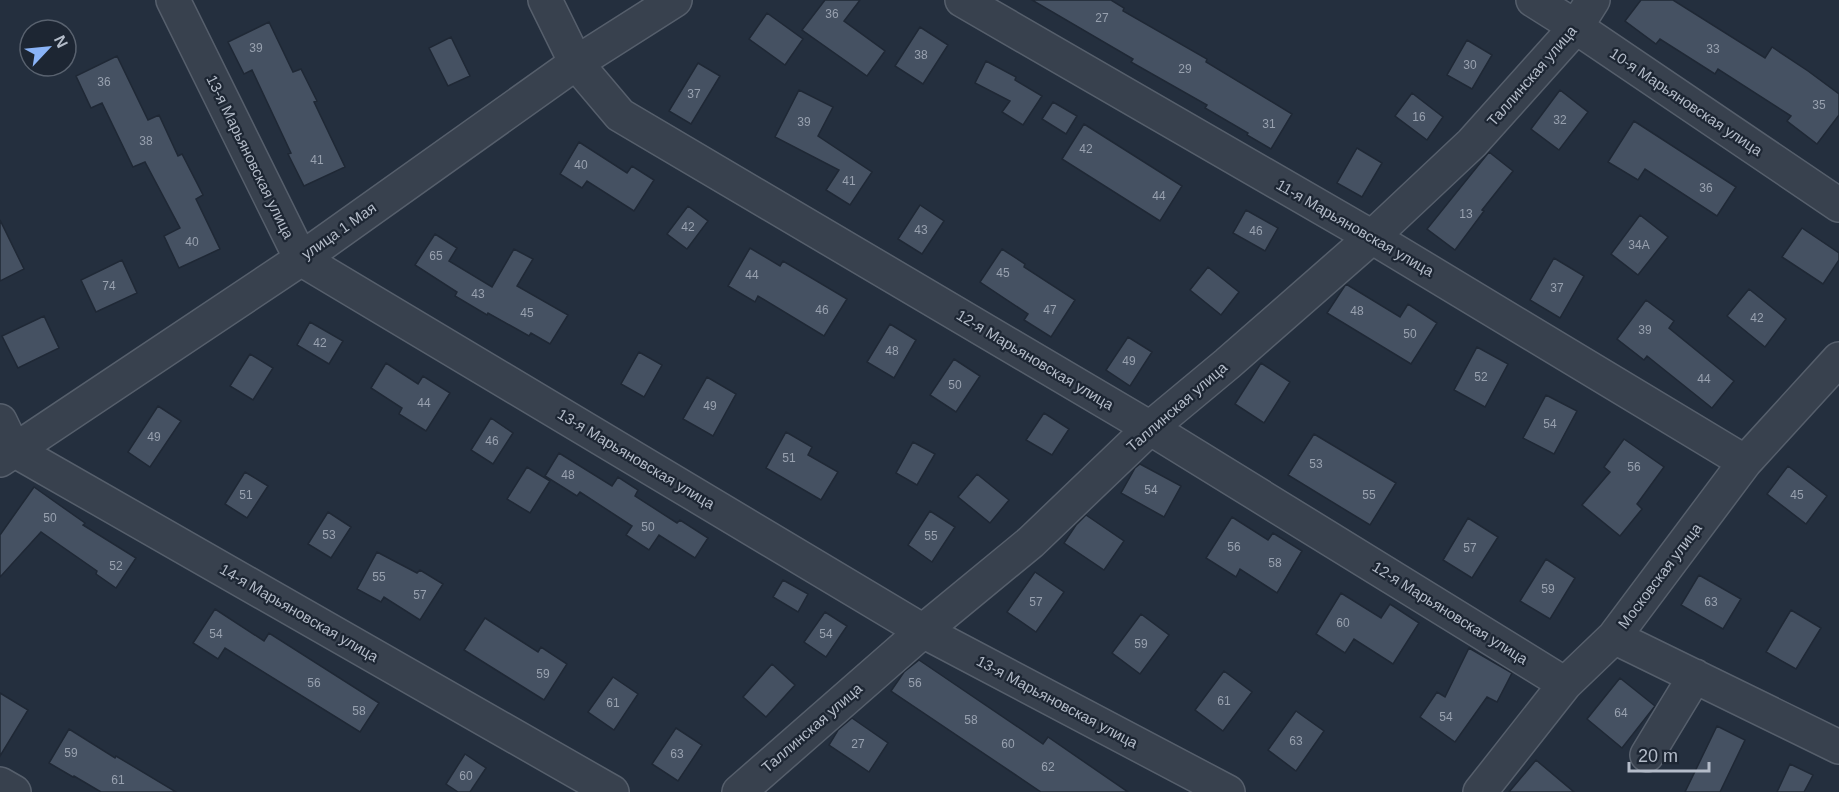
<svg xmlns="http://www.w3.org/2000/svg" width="1839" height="792" viewBox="0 0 1839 792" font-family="Arial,sans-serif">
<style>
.building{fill:#455162;stroke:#1f2835;stroke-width:1.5}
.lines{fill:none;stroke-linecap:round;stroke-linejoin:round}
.minor-casing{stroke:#565f6c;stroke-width:36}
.minor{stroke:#38414e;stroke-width:33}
.labels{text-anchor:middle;stroke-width:4.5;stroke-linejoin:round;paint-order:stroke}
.number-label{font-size:12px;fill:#98a1af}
.street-label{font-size:15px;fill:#b4bcc9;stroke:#1d2633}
</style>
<rect width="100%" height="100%" fill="#242f3e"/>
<path class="building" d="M825 0H860L844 21 885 51 867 76 802 30Z
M1032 0H1111L1124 8 1123 11 1207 59 1206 62 1292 114 1271 149 1247 135 1248 133 1205 108 1207 105 1131 62 1133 59Z
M1641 0H1673L1765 58 1772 47 1808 71 1839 94V115L1817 144 1787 121 1791 116 1718 69 1715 74 1660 39 1656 44 1625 21Z
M767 13 803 39 785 65 749 39Z
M269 22 293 72 301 69 317 101 314 102 345 167 304 186 288 154 291 153 252 70 244 74 228 42Z
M920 27 948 45 923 84 895 66Z
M451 37 470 76 448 86 429 48Z
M1467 40 1492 55 1472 89 1447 75Z
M117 56 148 120 159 115 178 156 182 154 203 195 196 199 220 249 179 268 164 236 180 228 145 162 133 167 102 103 91 108 76 76Z
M986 61 1016 77 1015 80 1042 96 1023 125 1002 112 1010 101 975 83Z
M698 63 720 76 691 124 669 111Z
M799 90 833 107 818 136 872 172 850 205 826 190 839 170 775 137Z
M1560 90 1588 112 1559 150 1531 129Z
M1412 93 1443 117 1427 140 1395 116Z
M1053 102 1077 116 1066 134 1042 119Z
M1634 121 1736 187 1717 216 1645 169 1638 180 1608 162Z
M1084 124 1182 186 1160 221 1062 159Z
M579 142 627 173 632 166 654 180 634 211 587 181 582 188 560 174Z
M1357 148 1382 163 1362 197 1337 183Z
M1489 152 1513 171 1482 210 1484 211 1455 250 1427 229Z
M920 205 944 221 922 254 898 239Z
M688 206 708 221 687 249 667 234Z
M1246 210 1278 228 1265 251 1233 233Z
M1640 215 1668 237 1638 275 1611 254Z
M0 220 24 269 0 281Z
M1802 228 1839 253V260L1823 284 1782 257Z
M435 234 457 248 449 261 492 287 514 249 533 259 517 286 568 315 550 344 531 333 529 336 488 313 487 315 455 296 457 292 415 265Z
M750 248 780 266 783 261 847 299 824 336 758 296 755 302 728 286Z
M1002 249 1025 264 1024 267 1075 300 1051 337 1024 320 1028 314 980 282Z
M1554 258 1584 276 1560 318 1530 300Z
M122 260 137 293 96 312 81 280Z
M1208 267 1239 292 1221 315 1190 290Z
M1346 284 1400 317 1408 304 1437 323 1411 364 1327 313Z
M1749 289 1786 319 1765 347 1727 316Z
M1646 300 1674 321 1669 328 1734 381 1712 408 1647 356 1644 360 1617 339Z
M44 316 59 348 18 368 2 336Z
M310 322 343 341 329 364 297 345Z
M890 324 916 340 894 378 867 362Z
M1128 337 1152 352 1130 386 1106 370Z
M1477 347 1508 364 1485 407 1454 390Z
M639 352 662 365 644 397 621 384Z
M250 354 273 368 253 400 230 386Z
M954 359 980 376 956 412 930 395Z
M386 363 418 384 423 376 450 393 426 431 399 414 402 408 371 388Z
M1261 363 1290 382 1264 423 1235 404Z
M707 377 736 394 713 436 683 419Z
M1546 395 1577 411 1554 454 1523 438Z
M158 406 181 421 150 467 128 452Z
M1044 413 1069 429 1052 455 1026 440Z
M491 418 513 433 493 464 471 450Z
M786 432 812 447 808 455 838 472 821 500 766 468Z
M1314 434 1396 483 1370 525 1288 475Z
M1624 439 1664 467 1637 504 1642 509 1620 536 1582 505 1610 472 1604 467Z
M913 442 935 454 917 485 896 473Z
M559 453 612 486 618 477 638 490 635 496 677 523 680 520 708 538 695 558 659 535 649 550 626 535 632 526 580 492 577 496 545 476Z
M1140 464 1181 486 1164 517 1121 493 1135 468Z
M1788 466 1827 496 1806 524 1767 494Z
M527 467 550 481 530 513 507 499Z
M245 472 268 486 247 518 225 504Z
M977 474 1009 500 990 523 958 497Z
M34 487 85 523 83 525 136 558 116 588 96 574 97 571 41 532 0 577V535Z
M930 511 955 527 932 562 908 545Z
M328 512 351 527 331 558 308 544Z
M1086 515 1124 541 1104 570 1064 543 1076 525Z
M1232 517 1268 540 1273 533 1302 551 1277 593 1240 569 1236 577 1206 558Z
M1468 518 1498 537 1472 578 1443 560Z
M377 552 417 573 420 570 443 584 420 620 384 597 381 602 357 589Z
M1546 559 1575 578 1550 619 1520 601Z
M1035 572 1064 592 1036 632 1007 612Z
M1699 575 1741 599 1723 629 1681 605Z
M783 580 808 594 798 612 773 597Z
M1341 593 1381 618 1390 604 1419 623 1393 664 1354 639 1345 653 1316 634Z
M215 609 264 641 269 633 379 703 360 732 225 648 218 659 193 643Z
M1791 610 1821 628 1796 669 1766 652Z
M825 612 847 626 826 657 804 642Z
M1141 614 1169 635 1140 674 1112 653Z
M485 618 538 652 541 647 567 664 544 700 464 650Z
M1469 648 1512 673 1497 702 1487 697 1455 742 1420 717 1437 692 1445 697Z
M919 660 1043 744 1048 737 1128 792H1041L891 691 904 672Z
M772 664 795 685 766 717 743 697Z
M1224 671 1252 692 1223 731 1195 710Z
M613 677 638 694 614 730 588 712Z
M1620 678 1655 706 1622 748 1587 719Z
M0 693 28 710 0 756Z
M1296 711 1324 731 1296 771 1268 750Z
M852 718 888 743 869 772 829 745 838 730Z
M1717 726 1745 740 1720 792H1685Z
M676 728 702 745 678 781 652 764Z
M69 729 115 758 116 756 176 792H101L74 776 73 777 49 763Z
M465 754 486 768 470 792H458L446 784Z
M1536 760 1574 792H1509Z
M1790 764 1813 775 1804 792H1777Z"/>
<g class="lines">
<g class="minor-casing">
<path id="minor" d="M173 0 301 259 923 631 1228 792
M545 0 576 63 620 115 1150 428 1565 684
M962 0 1372 237 1745 462
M1533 0 1576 27 1839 205
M0 421 14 450 612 792
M0 460 301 259 576 63 675 0
M1614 637 1839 747
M1647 755 1695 676
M0 784 14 792
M739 792 923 631 1031 542 1150 428 1227 364 1372 237 1472 143 1576 27 1593 0
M1480 792 1565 684 1614 637 1745 462 1839 359"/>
</g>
<use href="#minor" class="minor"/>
</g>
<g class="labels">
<g class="number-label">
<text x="832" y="18">36</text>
<text x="1102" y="22">27</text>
<text x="256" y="52">39</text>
<text x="1713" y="53">33</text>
<text x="921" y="59">38</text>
<text x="1470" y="69">30</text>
<text x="1185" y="73">29</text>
<text x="104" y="86">36</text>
<text x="694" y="98">37</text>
<text x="1819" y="109">35</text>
<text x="1419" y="121">16</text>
<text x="1560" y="124">32</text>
<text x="804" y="126">39</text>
<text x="1269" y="128">31</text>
<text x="146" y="145">38</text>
<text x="1086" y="153">42</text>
<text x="317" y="164">41</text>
<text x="581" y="169">40</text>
<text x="849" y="185">41</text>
<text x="1706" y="192">36</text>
<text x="1159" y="200">44</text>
<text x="1466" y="218">13</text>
<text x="688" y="231">42</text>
<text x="921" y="234">43</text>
<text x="1256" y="235">46</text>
<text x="192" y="246">40</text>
<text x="1639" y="249">34А</text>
<text x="436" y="260">65</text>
<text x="1003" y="277">45</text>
<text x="752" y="279">44</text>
<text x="109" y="290">74</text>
<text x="1557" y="292">37</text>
<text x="478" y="298">43</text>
<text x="822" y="314">46</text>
<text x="1050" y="314">47</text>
<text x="1357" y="315">48</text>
<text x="527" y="317">45</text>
<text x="1757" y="322">42</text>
<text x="1645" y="334">39</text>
<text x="1410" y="338">50</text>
<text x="320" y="347">42</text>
<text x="892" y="355">48</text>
<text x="1129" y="365">49</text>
<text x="1481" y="381">52</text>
<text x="1704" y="383">44</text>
<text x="955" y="389">50</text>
<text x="424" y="407">44</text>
<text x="710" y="410">49</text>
<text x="1550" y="428">54</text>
<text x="154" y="441">49</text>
<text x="492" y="445">46</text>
<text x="789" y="462">51</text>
<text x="1316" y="468">53</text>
<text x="1634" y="471">56</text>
<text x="568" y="479">48</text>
<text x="1151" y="494">54</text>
<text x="246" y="499">51</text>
<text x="1369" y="499">55</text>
<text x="1797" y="499">45</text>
<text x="50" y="522">50</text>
<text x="648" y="531">50</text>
<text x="329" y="539">53</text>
<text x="931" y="540">55</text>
<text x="1234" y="551">56</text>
<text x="1470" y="552">57</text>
<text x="1275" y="567">58</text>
<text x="116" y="570">52</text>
<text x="379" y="581">55</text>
<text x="1548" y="593">59</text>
<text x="420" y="599">57</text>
<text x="1036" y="606">57</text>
<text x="1711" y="606">63</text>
<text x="1343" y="627">60</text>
<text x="216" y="638">54</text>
<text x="826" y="638">54</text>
<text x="1141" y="648">59</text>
<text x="543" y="678">59</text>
<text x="314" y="687">56</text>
<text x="915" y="687">56</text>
<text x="1224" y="705">61</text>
<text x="613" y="707">61</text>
<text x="359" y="715">58</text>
<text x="1621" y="717">64</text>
<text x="1446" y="721">54</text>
<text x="971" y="724">58</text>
<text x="1296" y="745">63</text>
<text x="858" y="748">27</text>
<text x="1008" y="748">60</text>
<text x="71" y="757">59</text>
<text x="677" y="758">63</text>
<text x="1048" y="771">62</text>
<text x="466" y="780">60</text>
<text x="118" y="784">61</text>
</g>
<g class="street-label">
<text transform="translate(1532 76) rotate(-49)" y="5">Таллинская улица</text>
<text transform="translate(1686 102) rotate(34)" y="5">10-я Марьяновская улица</text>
<text transform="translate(250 157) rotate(64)" y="5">13-я Марьяновская улица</text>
<text transform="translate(1355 228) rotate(30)" y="5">11-я Марьяновская улица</text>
<text transform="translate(339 231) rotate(-35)" y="5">улица 1 Мая</text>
<text transform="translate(1035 360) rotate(31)" y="5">12-я Марьяновская улица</text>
<text transform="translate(1177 407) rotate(-41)" y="5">Таллинская улица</text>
<text transform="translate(636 459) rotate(31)" y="5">13-я Марьяновская улица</text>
<text transform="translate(1660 576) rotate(-53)" y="5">Московская улица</text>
<text transform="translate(299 613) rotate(30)" y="5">14-я Марьяновская улица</text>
<text transform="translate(1450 613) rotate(32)" y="5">12-я Марьяновская улица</text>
<text transform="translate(1057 702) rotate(28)" y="5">13-я Марьяновская улица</text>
<text transform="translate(812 728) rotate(-41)" y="5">Таллинская улица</text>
</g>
</g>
<g transform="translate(48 48) rotate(64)"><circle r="28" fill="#1d2633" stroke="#59626f" stroke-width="1.5"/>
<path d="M0-4.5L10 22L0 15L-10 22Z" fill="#8ab4f8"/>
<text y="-9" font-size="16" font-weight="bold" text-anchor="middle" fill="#b4bcc9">N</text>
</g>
<path d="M1629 762v9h80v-9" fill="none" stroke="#b4bcc9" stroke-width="3"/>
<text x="1638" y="762" font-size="18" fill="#b4bcc9" stroke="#1d2633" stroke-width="4.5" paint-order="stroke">20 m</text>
</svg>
